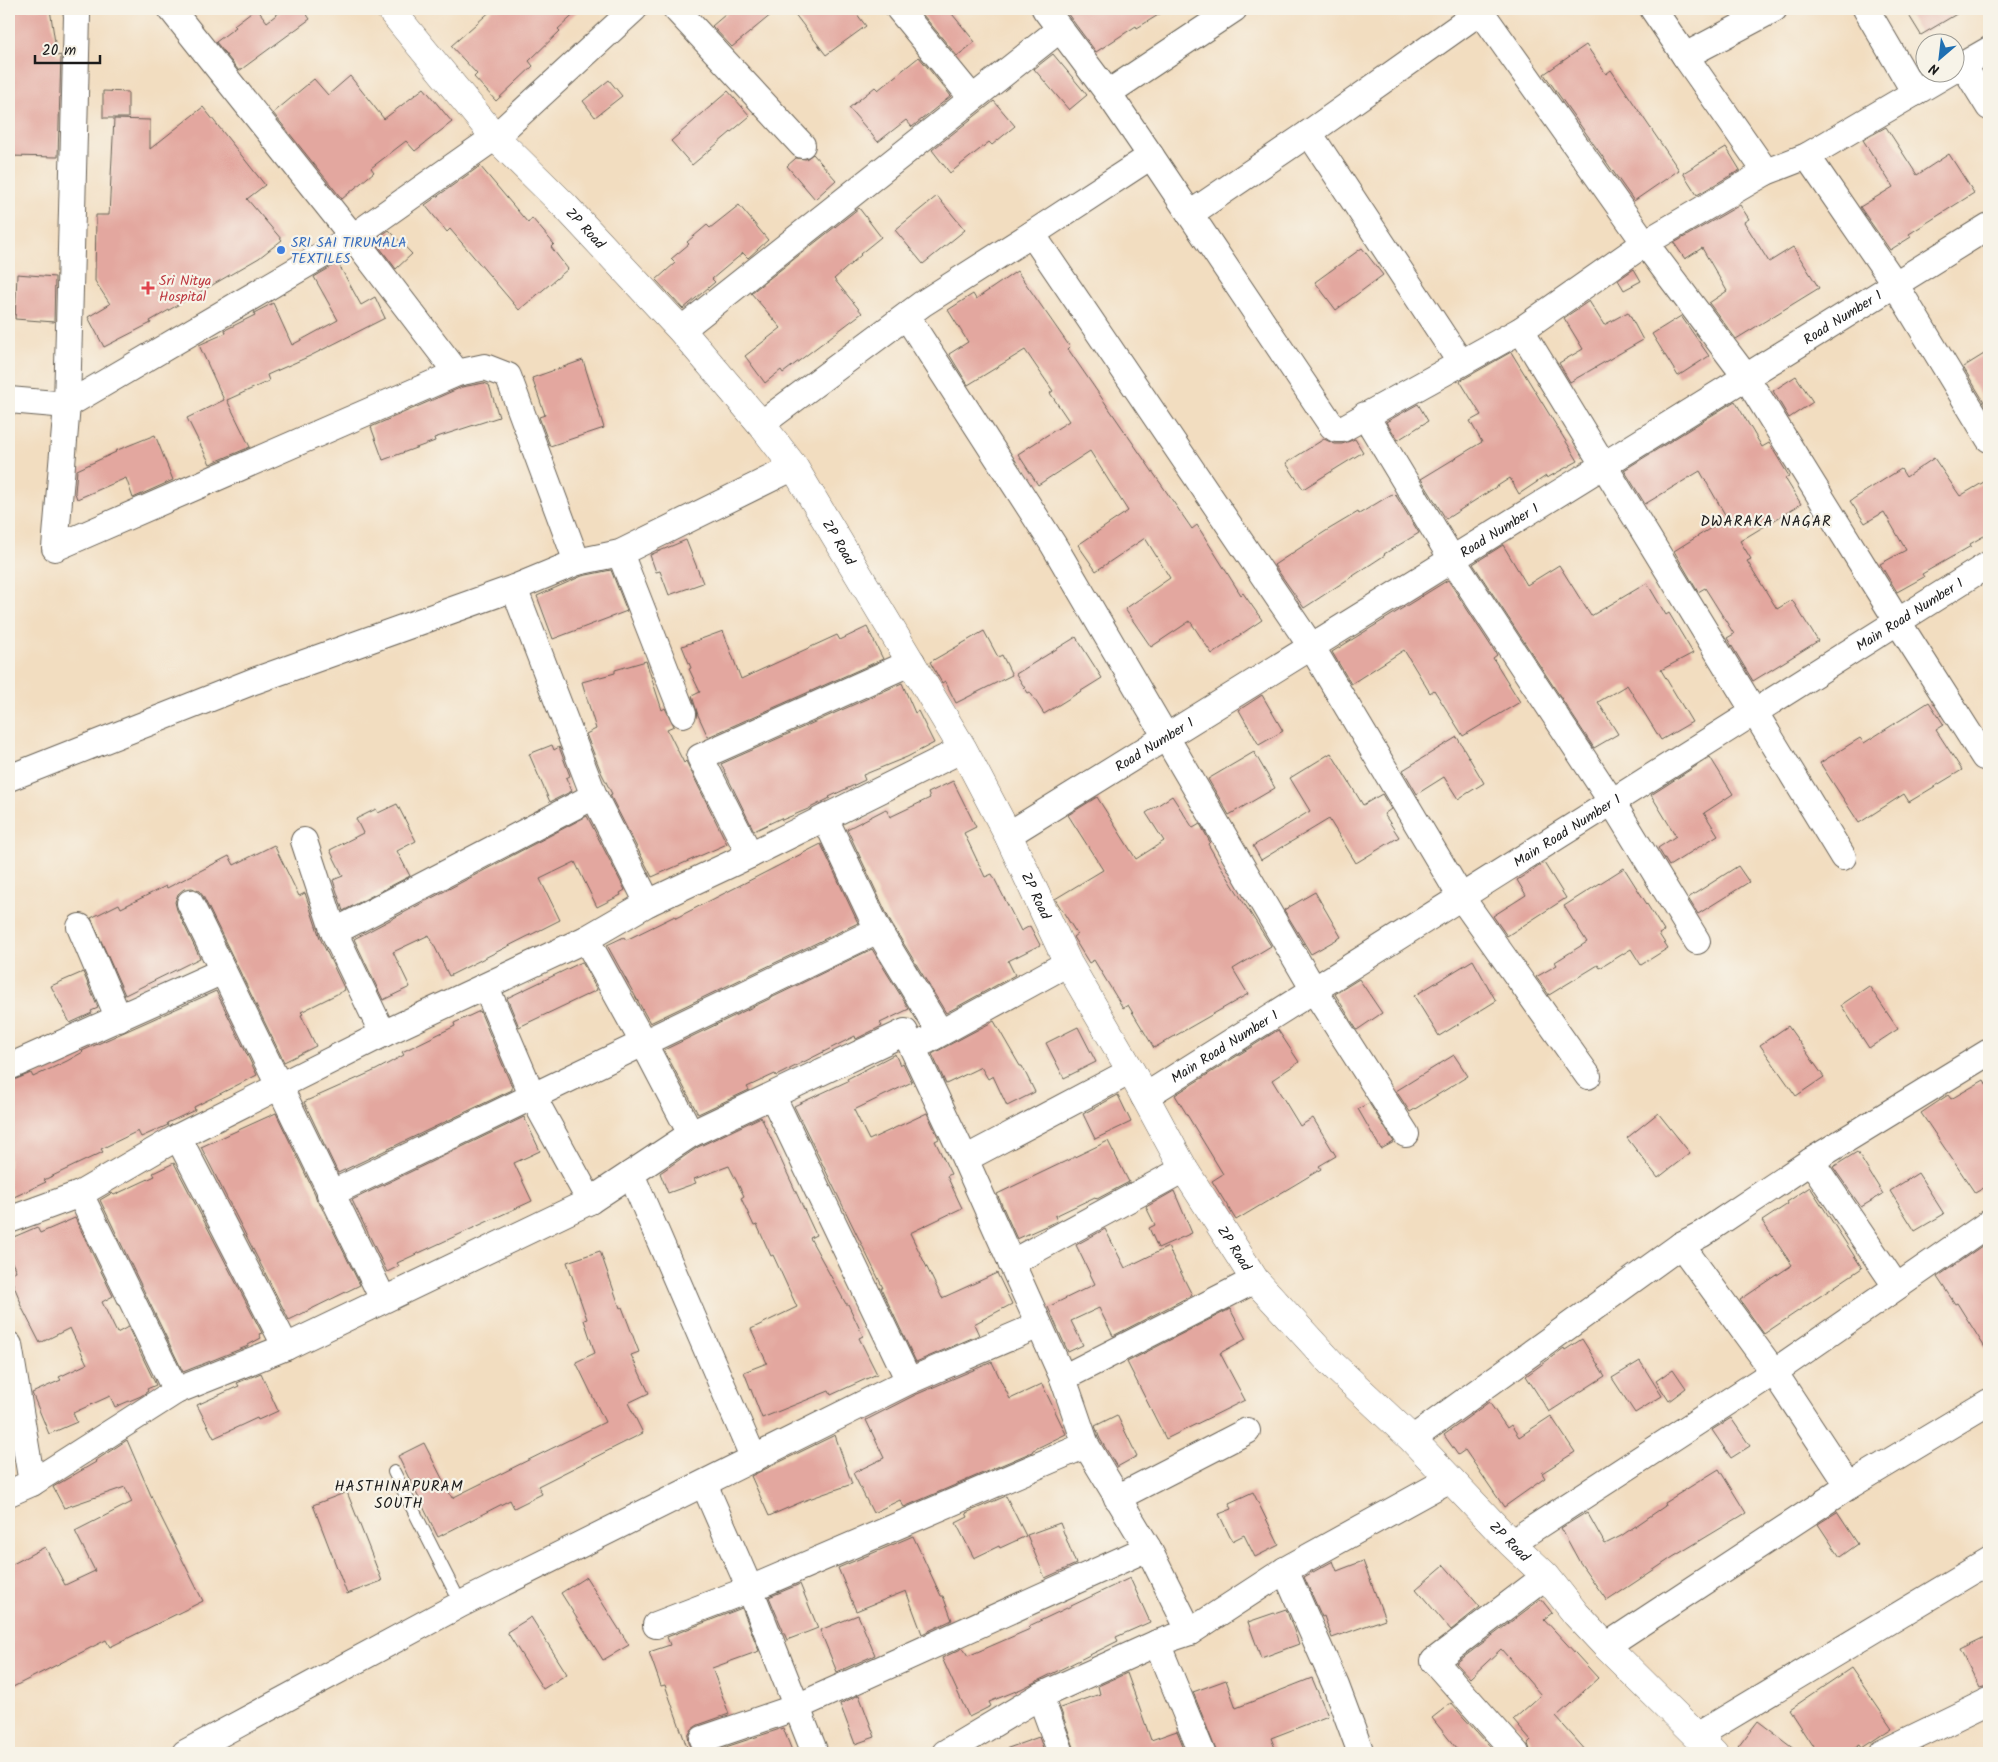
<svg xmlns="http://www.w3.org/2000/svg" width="1998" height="1762" viewBox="0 0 1998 1762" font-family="Kalam,sans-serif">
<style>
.building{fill:#e3a79f}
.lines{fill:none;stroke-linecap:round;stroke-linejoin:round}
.service-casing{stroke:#676055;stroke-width:14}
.minor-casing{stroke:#676055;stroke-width:28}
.tertiary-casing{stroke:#676055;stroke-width:29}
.service{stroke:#fff;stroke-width:12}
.minor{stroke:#fff;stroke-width:26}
.tertiary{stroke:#fff;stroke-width:28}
.shop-dot{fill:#3f7fe0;stroke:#f7f3e8;stroke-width:2}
.health-dot{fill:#e0444e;stroke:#f7f3e8;stroke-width:2}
.labels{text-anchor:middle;stroke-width:4.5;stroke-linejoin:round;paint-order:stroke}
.street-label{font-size:14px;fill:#1c1c1c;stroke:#f7f3e8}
.shop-label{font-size:14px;fill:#366cbe;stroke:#f7f3e8;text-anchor:start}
.health-label{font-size:14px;fill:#be3a42;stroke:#f7f3e8;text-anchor:start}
.neighbourhood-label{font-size:15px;letter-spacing:1px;fill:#1c1c1c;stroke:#f7f3e8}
</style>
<rect width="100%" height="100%" fill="#f7f3e8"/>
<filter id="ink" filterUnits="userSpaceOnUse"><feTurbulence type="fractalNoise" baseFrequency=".02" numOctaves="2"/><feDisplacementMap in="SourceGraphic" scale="10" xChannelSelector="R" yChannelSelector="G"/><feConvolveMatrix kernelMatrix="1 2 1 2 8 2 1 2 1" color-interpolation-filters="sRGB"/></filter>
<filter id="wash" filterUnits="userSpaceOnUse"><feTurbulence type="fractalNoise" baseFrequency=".0096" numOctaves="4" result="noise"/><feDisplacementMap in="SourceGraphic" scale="20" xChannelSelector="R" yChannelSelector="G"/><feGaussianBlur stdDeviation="1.12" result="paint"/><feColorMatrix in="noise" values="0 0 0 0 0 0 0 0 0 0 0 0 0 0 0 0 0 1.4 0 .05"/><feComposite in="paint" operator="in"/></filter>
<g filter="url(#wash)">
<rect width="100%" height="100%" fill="#f2ddc0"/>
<g id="blocks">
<path class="building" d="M9 9H50L57 56 61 55 58 157 9 156Z
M255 9H257L267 22 284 9H303L310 19 239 71 216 42 236 27 234 25Z
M493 9H580L558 29 560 31 529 61 533 66 496 101 474 77 477 74 451 46Z
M732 9H778L732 47 712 26Z
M791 9H853L866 26 826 55Z
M918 9H948L975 42 957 56Z
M1064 9H1168L1137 28 1136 26 1096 52Z
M1905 9H1965L1921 35Z
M1586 45 1606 74 1611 70 1679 170 1634 201 1544 74Z
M1053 54 1087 95 1069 110 1034 69Z
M919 57 951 96 912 127 906 120 878 142 849 108 875 87 878 90Z
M350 76 384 119 424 88 452 122 415 151 406 141 371 168 374 172 342 199 273 113 314 79 328 95Z
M609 80 622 96 595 117 583 101Z
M103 91 128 92V118H103Z
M728 91 750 116 692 165 671 141Z
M994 101 1015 126 992 145 989 142 950 173 932 150Z
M203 107 265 185 247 199 282 240 259 258 150 321 151 323 104 347 88 317 110 304 95 281 96 215H109L114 119 150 120V149Z
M1886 127 1917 175 1949 154 1974 193 1909 234 1911 237 1890 250 1860 207 1893 187 1863 140Z
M1726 147 1740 170 1697 195 1683 173Z
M813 154 836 180 815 199 787 166 796 158 806 159Z
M480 166 528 223 532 218 554 244 551 247 568 269 519 310 450 229 447 232 425 205Z
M937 196 965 230 923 264 895 230Z
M739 205 768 240 748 258 743 253 712 279 715 282 683 309 656 280 675 263 671 259 689 244 687 242 707 225 710 228Z
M1740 205 1749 219 1744 222 1769 262 1793 247 1819 288 1736 339 1709 303 1727 291 1702 248 1685 259 1674 243Z
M859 208 881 237 860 254 861 255 834 279 862 313 783 373 781 370 765 383 745 356 781 328 751 293Z
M389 230 412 254 396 269 374 240Z
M1362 248 1383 275 1336 310 1315 282Z
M338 263 361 305 375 297 385 318 310 356 267 375 269 381 227 400 250 447 210 464 187 418 224 400 199 345 226 333 225 330 255 315 254 313 273 303 292 345 338 320 314 277Z
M1634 269 1641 281 1624 290 1618 280Z
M1017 271 1070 347 1068 349 1192 529 1197 525 1241 595 1243 593 1262 620 1212 654 1190 621 1151 647 1125 609 1170 578 1145 538 1096 571 1078 545 1128 511 1090 451 1038 485 1018 454 1069 421 1050 393 1053 391 1025 350 968 385 949 354 968 342 948 310 973 294 976 299Z
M17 274 55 277 54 322 15 319Z
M1589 301 1604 325 1628 312 1643 340 1570 382 1559 363 1583 349 1564 318Z
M1681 316 1709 356 1678 376 1652 334Z
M1989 351V410L1963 367Z
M1511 352 1578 461 1547 478 1546 476 1519 494 1510 478 1446 519 1421 479 1482 442 1470 421 1481 415 1460 381Z
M583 360 604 428 550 446 539 417 545 415 532 378Z
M1796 376 1813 402 1789 418 1773 391Z
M484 383 489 385 499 417 434 438 435 441 383 460 371 427 462 387Z
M1735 401 1762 447 1769 443 1789 476 1785 478 1801 504 1740 541 1751 559 1747 561 1777 609 1792 600 1818 641 1753 681 1727 638 1734 634 1705 588 1698 592 1674 551 1727 518 1700 471 1645 504 1624 470Z
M1418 404 1428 421 1398 440 1386 422Z
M155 435 173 480 133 498 126 478 77 499 75 493 77 470 116 452 115 451Z
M1324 439 1335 444H1342L1355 439 1363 452 1303 489 1286 463Z
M1934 458 1960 496 1989 479V533L1970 544 1971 546 1922 574 1924 577 1897 592 1880 564 1906 550 1884 512 1865 523 1850 501 1901 469 1906 477Z
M1392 494 1393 496 1395 494 1419 533 1384 554 1385 555 1304 608 1274 565 1326 531 1358 512 1359 514Z
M686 540 703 583 669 595 660 571 656 572 650 555Z
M1503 545 1527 585 1559 565 1591 616 1647 583 1666 615 1669 613 1693 653 1661 670 1692 722 1661 740 1627 685 1598 702 1618 734 1594 748 1473 564Z
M611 570 627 611 553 639 537 596 582 576Z
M1448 580 1497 655 1493 658 1520 702 1463 736 1434 690 1430 693 1404 650 1351 684 1332 652Z
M867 627 883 659 708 737 698 715 692 696 700 692 689 669 691 668 682 646 723 631 741 679 837 635 840 640Z
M984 631 998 657 1002 655 1012 675 956 703 945 681 942 683 930 662Z
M1076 637 1102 678 1044 714 1030 692 1028 693 1016 674Z
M646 661 662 710 665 708 674 726 667 729 684 763 686 761 727 844 652 877 610 795 612 794 601 772 586 734 596 729 582 682 615 673V670Z
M902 683 915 713 918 711 934 743 907 757 863 775 865 780 829 797 830 798 808 809 782 820 781 818 754 831 721 764Z
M1262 695 1283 731 1259 745 1239 710Z
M1929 702 1944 725 1936 730 1962 770 1909 802 1904 794 1859 823 1820 763 1860 738 1864 743Z
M1457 737 1484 783 1458 799 1444 777 1417 794 1403 770Z
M552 745 554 750 559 747 570 776 566 778 572 791 550 802 529 754Z
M1254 752 1275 788 1229 815 1208 779Z
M1331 753 1363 805 1382 794 1391 809 1384 814 1399 837 1356 863 1329 819 1261 860 1253 846 1310 811 1290 778Z
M1710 757 1733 794 1704 813 1718 835 1669 866 1658 848 1676 836 1651 795Z
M953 781 976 827 964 833 985 877 992 874 1021 931 1030 926 1040 945 1008 961 1015 975 946 1013 891 923 847 829 886 809 890 817 930 798 928 793Z
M1172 796 1193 828 1200 824 1210 842 1208 844 1220 865 1271 946 1233 969 1248 994 1154 1048 1128 1005 1123 1008 1094 960 1089 963 1073 937 1077 934 1055 899 1103 870 1068 815 1097 797 1136 859 1164 841 1146 813Z
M397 804 416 841 397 851 410 876 343 911 333 880 343 876 330 850 363 833 356 819 376 809 378 813Z
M587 816 625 890 620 893 621 895 597 907 575 862 540 879 560 920 449 976 429 935 393 952 410 987 383 1000 354 939Z
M821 844 858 923 650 1023 607 945 624 937 626 940 675 916 676 918Z
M274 845 299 896 305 893 320 938 345 990 301 1012 303 1014 301 1015 316 1046 284 1062 203 896 199 891 192 888 184 889 178 894 175 902 177 910 200 958 125 995 91 918 119 904 121 908 166 886 167 888 229 856 234 865Z
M1544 863 1566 898 1507 936 1493 916 1526 895 1517 880Z
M1738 866 1749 882 1698 914 1688 898Z
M1624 868 1664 931 1659 934 1668 948 1641 965 1631 949 1600 968 1598 965 1549 995 1536 977 1557 965 1555 962 1587 942 1564 906Z
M1315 892 1341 937 1311 954 1284 910Z
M872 949 909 1009 880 1023 882 1026 856 1039 855 1036 776 1076 775 1074 747 1087 749 1090 698 1114 664 1050Z
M1473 960 1496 1001 1439 1036 1414 996Z
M582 962 597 990 519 1027 507 998Z
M83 972 98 1008 91 1011 92 1013 70 1023 51 986Z
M1359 979 1382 1013 1357 1030 1335 994Z
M1869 986 1898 1029 1869 1048 1841 1005Z
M216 991 257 1075 194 1107 195 1110 167 1123 168 1125 141 1137 138 1131 101 1149 103 1152 44 1180 46 1182 14 1197 9 1186V1082L31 1073 33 1077 67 1061 83 1052 82 1051Z
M480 1011 512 1087V1090L338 1173 304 1102 376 1070 404 1055 402 1052 455 1026 454 1023Z
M994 1021 1020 1066H1022L1035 1092 1007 1106 993 1076 988 1079 981 1067 946 1084 932 1054Z
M1788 1026 1824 1077 1796 1096 1760 1045Z
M1078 1027 1096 1062 1064 1078 1046 1043Z
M1278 1030 1299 1062 1272 1080 1300 1126 1313 1118 1336 1156 1319 1166 1321 1169 1236 1220 1212 1181 1223 1174 1175 1095Z
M895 1054 900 1065 903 1063 912 1082 854 1110 869 1140 927 1113 939 1139 935 1141 951 1174 947 1176 962 1208 910 1233 942 1298 997 1273 1012 1304 974 1324 979 1335 916 1362 881 1288H883L794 1106 848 1081 847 1079Z
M1454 1055 1468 1076 1410 1112 1396 1091Z
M1984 1080 1989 1089V1185L1975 1193 1921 1113 1948 1095 1951 1099Z
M1118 1095 1131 1122 1095 1139 1083 1114Z
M1369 1103 1394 1142 1381 1149 1358 1109Z
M276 1113 315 1194 317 1201 321 1206 360 1285 289 1320 201 1147Z
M1658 1113 1690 1153 1658 1178 1627 1138Z
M524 1117 540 1151 514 1163 532 1201 397 1263 399 1266 387 1272 352 1200Z
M761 1117 816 1235 810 1238 846 1304H848L863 1336 859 1338 877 1374 831 1395 829 1391 762 1418 744 1372 767 1363 751 1329 797 1307 773 1255 771 1256 757 1225 754 1226 741 1198 744 1196 729 1166 694 1179 696 1183 668 1193 660 1173 698 1147Z
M1108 1141 1129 1182 1097 1199 1095 1197 1055 1216 1057 1221 1017 1239 997 1194Z
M1857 1152 1883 1194 1861 1207 1833 1167Z
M174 1163 262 1333 259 1334 261 1338 248 1345V1346L183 1372 100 1200 112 1193 114 1195 155 1176 153 1173Z
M1918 1173 1944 1214 1915 1231 1890 1191Z
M1810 1187 1862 1268 1764 1334 1740 1300 1792 1265 1762 1221 1788 1204 1787 1202Z
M1174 1191 1192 1233 1158 1248 1149 1228 1155 1225 1146 1207Z
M75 1218 113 1296 102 1302 117 1333 128 1327 156 1385 147 1389 148 1391 141 1396 115 1407 110 1396 73 1413 77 1422 49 1434 32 1393 61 1380 59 1377 87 1364 70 1328 40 1343 20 1304 21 1303 9 1274 16 1271 9 1256V1239L37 1227 40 1233Z
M1105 1229 1125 1268 1168 1247 1192 1295 1113 1336 1099 1308 1071 1321 1083 1345 1068 1352 1048 1307 1095 1284 1076 1245Z
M1989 1241V1354L1957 1303 1955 1304 1937 1277Z
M600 1251 620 1308 622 1307 639 1352 631 1355 649 1393 628 1403 643 1433 538 1486 542 1494 514 1508 510 1500 438 1537 398 1456 424 1443 452 1498 605 1422 576 1362 595 1353 584 1320 587 1319 567 1262Z
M1230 1309 1246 1339 1220 1353 1245 1400 1166 1439 1127 1362Z
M1582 1339 1605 1376 1549 1412 1526 1376 1564 1348 1565 1350Z
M1640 1361 1662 1396 1635 1413 1612 1378Z
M992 1362 1010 1399 1042 1384 1066 1434 1033 1450 1032 1452 904 1507 900 1500 873 1513 853 1473 884 1458 866 1420 915 1395Z
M1673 1369 1686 1388 1669 1401 1656 1381Z
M261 1373 278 1411 258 1420 257 1418 214 1438 197 1405 239 1386 237 1383Z
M1489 1402 1507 1428 1511 1425 1519 1437 1551 1416 1575 1452 1542 1473 1545 1478 1504 1507 1465 1450 1458 1455 1444 1435Z
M1117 1415 1137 1456 1117 1467 1100 1439 1095 1426Z
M1731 1418 1750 1446 1731 1458 1712 1430Z
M835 1435 852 1484 806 1500 769 1516 751 1476Z
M127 1440 156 1507 203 1601 110 1647 106 1640 9 1689V1566L45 1547 65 1585 95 1571 75 1531 132 1502 125 1487 64 1508 53 1487 96 1462 95 1461Z
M1719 1469 1746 1513 1673 1557 1607 1601 1579 1561 1561 1528 1587 1512 1605 1544 1621 1536 1665 1506 1664 1503Z
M347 1492 382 1581 347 1594 313 1505Z
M1253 1492 1279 1545 1255 1557 1244 1535 1232 1541 1219 1514 1232 1509 1229 1503Z
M1006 1496 1026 1536 1000 1548 999 1546 974 1558 956 1523 968 1517 966 1513Z
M1837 1512 1858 1544 1840 1557 1818 1524Z
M1060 1523 1076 1564 1045 1578 1027 1535Z
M913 1536 941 1596H943L952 1620 922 1634 906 1591 856 1611 838 1568Z
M1333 1561 1337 1571 1363 1561 1385 1619 1332 1638 1324 1616 1322 1617 1304 1577Z
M1444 1565 1480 1607 1451 1630 1416 1589Z
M586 1577 629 1645 603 1660 561 1593Z
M1130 1578 1150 1622 1116 1637 1118 1641 1021 1689 989 1702 991 1706 969 1717 942 1658 963 1648 968 1656 1030 1629 1029 1626Z
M800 1584 818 1628 787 1640 769 1597Z
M1541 1599 1552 1613 1544 1619 1598 1678 1556 1717 1588 1753H1531L1528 1744 1531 1741 1513 1720 1541 1695 1501 1649 1470 1678 1456 1663Z
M742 1608 759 1651 712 1668 729 1714 698 1725 692 1729 688 1736 689 1743 693 1750 699 1753H689L665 1685 661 1686 649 1652 670 1645 667 1637Z
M1286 1609 1299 1644 1261 1658 1248 1622Z
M858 1615 875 1655 837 1672 820 1630Z
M531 1617 567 1674 543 1689 507 1632Z
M1989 1635V1686L1980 1688 1960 1649Z
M1851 1668 1892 1728 1862 1748 1860 1745 1847 1753H1817L1789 1710Z
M1127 1673 1151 1740 1177 1731 1186 1753H1076L1060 1708 1100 1694 1098 1686Z
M1312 1678 1328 1716 1271 1738 1277 1753H1217L1193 1692 1226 1680 1236 1708Z
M859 1695 875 1737 855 1744 840 1704Z
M1451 1703 1465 1719 1496 1753H1460L1432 1718Z
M1758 1721 1800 1753H1747L1738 1747Z
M783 1728 793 1753H708Z
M1039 1737 1045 1753H1000V1751Z"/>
</g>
</g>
<g filter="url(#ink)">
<use href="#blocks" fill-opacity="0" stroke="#676055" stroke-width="1"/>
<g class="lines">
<g class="service-casing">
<path id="service" d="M394 1472 461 1604"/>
</g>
<g class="minor-casing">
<g id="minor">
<path d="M76 9 77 16 67 405 55 548 457 373 485 367 508 376 577 562"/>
<path d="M171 9 353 237 457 373"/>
<path d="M676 9 802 145"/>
<path d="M899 9 972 98"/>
<path d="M1045 9 1108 93 1151 156 1332 426 1336 429H1342L1521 330 1645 243 1766 172 1807 156 1950 72"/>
<path d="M1479 9 1645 243 1746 377 1898 622 1984 757"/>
<path d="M1653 9 1685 56"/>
<path d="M1866 9 1915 93"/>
<path d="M1963 65 1989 107"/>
<path d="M1956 69 1989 50"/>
<path d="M1108 93 1234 9"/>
<path d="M1309 133 1461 363"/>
<path d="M1807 156 1895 284 1989 439"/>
<path d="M1766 172 1685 56 1774 9"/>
<path d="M1190 214 1309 133 1481 11"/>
<path d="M1032 234 1311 646 1461 897 1588 1076"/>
<path d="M907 317 1053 544 1314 990 1406 1134"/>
<path d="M681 330 1060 29"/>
<path d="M1521 330 1843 857"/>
<path d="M9 400 67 405 353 237 495 137 634 9"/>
<path d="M1365 415 1452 559 1612 802 1697 941"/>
<path d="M761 424 922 304 1032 234 1151 156"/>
<path d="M620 553 683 714"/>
<path d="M514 588 594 796 648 903"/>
<path d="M9 778 254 681 514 588 577 562 620 553 794 467"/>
<path d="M825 818 878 930 940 1032"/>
<path id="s1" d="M1008 835 1989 226"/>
<path d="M304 841 334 932 383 1034"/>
<path d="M750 855 700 757 912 662"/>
<path d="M190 903 383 1299"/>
<path d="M80 927 119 1019"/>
<path d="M334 932 594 796"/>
<path d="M586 939 643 1042 691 1134"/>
<path d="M486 987 532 1095 590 1201"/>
<path d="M926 1041 1068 963"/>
<path d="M9 1067 223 971"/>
<path d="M773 1097 909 1381"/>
<path id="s2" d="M1144 1097 1989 564"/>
<path d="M178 1137 286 1347"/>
<path d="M965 1159 1131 1071"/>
<path d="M1811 1161 1896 1286"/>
<path d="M631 1174 754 1459"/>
<path d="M80 1194 176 1391"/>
<path d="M330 1194 878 930"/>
<path d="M9 1220 80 1194 178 1137 383 1034 586 939 648 903 750 855 963 749"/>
<path d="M1681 1245 1774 1372 1849 1486"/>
<path d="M1011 1263 1184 1169"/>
<path d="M9 1345 32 1483"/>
<path d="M1063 1378 1255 1280"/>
<path d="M1412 1439 1681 1245 1702 1234 1811 1161 1989 1052"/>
<path d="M704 1484 750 1589 815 1753"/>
<path d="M9 1493 32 1483 176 1391 286 1347 590 1201 691 1134 905 1032 965 1159 1063 1378 1086 1445 1148 1548 1190 1632"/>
<path d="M1117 1498 1247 1431"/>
<path d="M1511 1543 1774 1372 1989 1223"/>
<path d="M1285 1570 1336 1686 1361 1753"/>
<path d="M656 1625 750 1589 1086 1445"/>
<path d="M1157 1643 1202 1753"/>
<path d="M1606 1646 1849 1486 1989 1402"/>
<path d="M1040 1696 1061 1753"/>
<path d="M1697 1736 1989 1561"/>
<path d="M703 1739 797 1707 1148 1548"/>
<path d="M185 1753 461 1604 909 1381 1039 1325"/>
<path d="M945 1753 1040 1696 1157 1643 1190 1632 1285 1570 1450 1479"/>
<path d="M1516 1753 1434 1661 1546 1576"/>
<path d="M1882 1753 1989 1701"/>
</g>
</g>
<g class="tertiary-casing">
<g id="tertiary">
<path id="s3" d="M390 9 495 137 566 207 681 330 761 424 794 467 963 749 1008 835 1068 963 1131 1071 1184 1169 1255 1280 1332 1364 1412 1439 1511 1543 1546 1576 1576 1614 1606 1646 1714 1753"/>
</g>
</g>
<use href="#service" class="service"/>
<use href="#minor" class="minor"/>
<use href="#tertiary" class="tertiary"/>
</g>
</g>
<circle class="shop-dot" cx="281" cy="250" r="5"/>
<path class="health-dot" d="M145.5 280.5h5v5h5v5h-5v5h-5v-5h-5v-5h5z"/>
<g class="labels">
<g class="street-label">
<text dy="5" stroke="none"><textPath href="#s3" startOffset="294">ZP Road</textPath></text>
<text dy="5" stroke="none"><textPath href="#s1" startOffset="982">Road Number 1</textPath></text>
<text dy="5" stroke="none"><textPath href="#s1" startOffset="578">Road Number 1</textPath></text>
<text dy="5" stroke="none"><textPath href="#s3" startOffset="699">ZP Road</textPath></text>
<text dy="5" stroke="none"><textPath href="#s2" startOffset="905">Main Road Number 1</textPath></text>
<text dy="5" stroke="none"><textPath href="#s1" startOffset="172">Road Number 1</textPath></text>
<text dy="5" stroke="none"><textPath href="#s2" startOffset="500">Main Road Number 1</textPath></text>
<text dy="5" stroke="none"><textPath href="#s3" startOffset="1104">ZP Road</textPath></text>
<text dy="5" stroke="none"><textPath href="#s2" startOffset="95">Main Road Number 1</textPath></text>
<text dy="5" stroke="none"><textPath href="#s3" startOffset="1509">ZP Road</textPath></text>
<text dy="5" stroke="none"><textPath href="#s3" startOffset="1912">ZP Road</textPath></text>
</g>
<g class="shop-label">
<text x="291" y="247">SRI SAI TIRUMALA<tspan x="291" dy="16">TEXTILES</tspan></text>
</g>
<g class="health-label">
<text x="159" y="285">Sri Nitya<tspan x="159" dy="16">Hospital</tspan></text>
</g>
<g class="neighbourhood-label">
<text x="1766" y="526">DWARAKA NAGAR</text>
<text x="399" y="1491">HASTHINAPURAM<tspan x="399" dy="17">SOUTH</tspan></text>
</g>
</g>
<rect width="1998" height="1762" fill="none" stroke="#f7f3e8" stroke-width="30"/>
<g transform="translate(1940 58) rotate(208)"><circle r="24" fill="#f7f3e8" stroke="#9f9d96"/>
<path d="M0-4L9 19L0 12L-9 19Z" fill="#1f6fb2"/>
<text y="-8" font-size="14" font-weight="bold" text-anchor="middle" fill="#1c1c1c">N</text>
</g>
<path d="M35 55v8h65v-8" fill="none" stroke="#1c1c1c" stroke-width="2.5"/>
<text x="42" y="55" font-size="15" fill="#1c1c1c" stroke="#f7f3e8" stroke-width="4" paint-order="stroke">20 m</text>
</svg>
